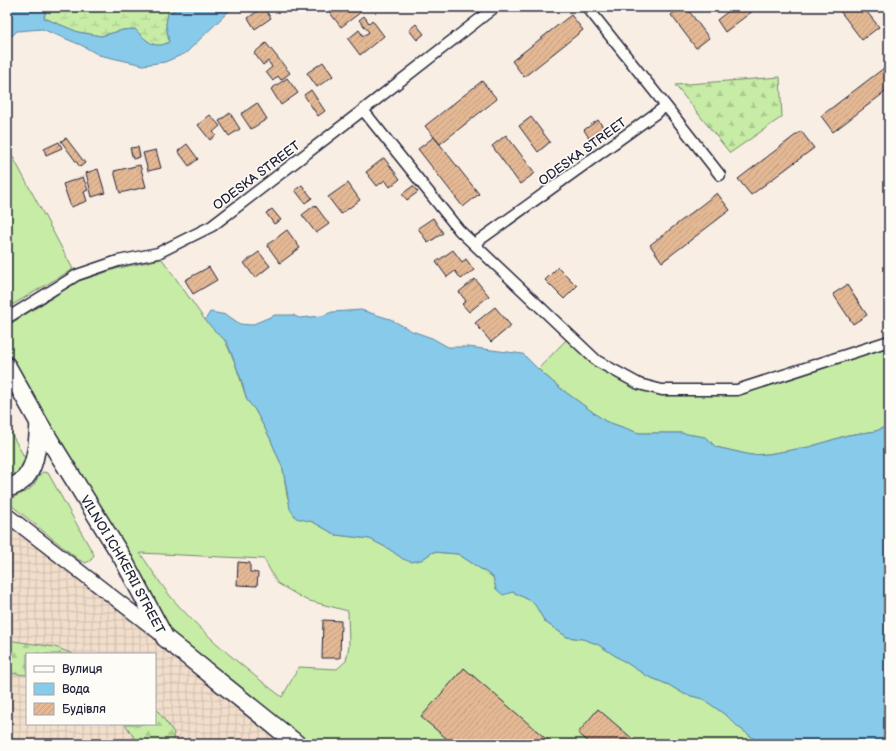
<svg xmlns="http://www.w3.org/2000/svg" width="896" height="751" viewBox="0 0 896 751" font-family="'Balsamiq Sans',sans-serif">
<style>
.industrial{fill:url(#industrial-grid);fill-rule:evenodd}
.grass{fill:#c7eca5;stroke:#748770;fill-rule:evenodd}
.forest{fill:url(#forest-firs);stroke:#748770}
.wetland{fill:url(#wetland-marsh);stroke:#748770}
.water{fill:#88cae9;stroke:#5f87a3}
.building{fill:url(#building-hatch);stroke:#22223b}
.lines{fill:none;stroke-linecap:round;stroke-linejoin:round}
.minor-casing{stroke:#22223b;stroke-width:13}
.tertiary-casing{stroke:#22223b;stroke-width:16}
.primary-casing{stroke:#22223b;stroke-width:20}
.minor{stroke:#fdfcf7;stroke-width:10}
.tertiary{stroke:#fdfcf7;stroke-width:13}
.primary{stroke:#fdfcf7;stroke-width:17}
.labels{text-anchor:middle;stroke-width:3;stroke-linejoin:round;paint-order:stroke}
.street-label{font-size:13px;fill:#22223b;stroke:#fdfcf7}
</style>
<defs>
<pattern id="industrial-grid" width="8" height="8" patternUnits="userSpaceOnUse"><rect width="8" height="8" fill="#f2decb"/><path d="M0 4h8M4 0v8" fill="none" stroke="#cfbeaf"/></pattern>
<pattern id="forest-firs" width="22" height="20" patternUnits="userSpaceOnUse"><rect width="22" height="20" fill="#c7eca5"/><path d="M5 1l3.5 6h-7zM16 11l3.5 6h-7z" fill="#abca8f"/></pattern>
<pattern id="wetland-marsh" width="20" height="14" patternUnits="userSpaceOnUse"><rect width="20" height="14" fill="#c7eca5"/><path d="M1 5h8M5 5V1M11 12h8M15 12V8" fill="none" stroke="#abca8f"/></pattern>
<pattern id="building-hatch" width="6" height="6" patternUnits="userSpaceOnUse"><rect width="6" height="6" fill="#e4b894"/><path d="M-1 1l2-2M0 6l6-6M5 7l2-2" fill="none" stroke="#c39e80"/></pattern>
</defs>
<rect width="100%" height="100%" fill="#f8eee3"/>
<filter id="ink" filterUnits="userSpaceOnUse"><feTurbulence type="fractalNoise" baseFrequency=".025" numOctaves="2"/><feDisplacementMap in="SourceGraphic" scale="8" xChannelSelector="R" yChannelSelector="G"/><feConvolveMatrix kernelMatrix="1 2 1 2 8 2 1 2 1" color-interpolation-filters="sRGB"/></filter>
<g filter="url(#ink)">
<path class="industrial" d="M7 515 297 744H7ZM27 654H155V724H27Z"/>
<path class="grass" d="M7 146 73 269 7 308Z
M162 259 205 320 224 339 234 360 247 400 255 410 270 438 283 469 287 496 296 517 313 522 336 535 370 539 389 549 403 559 421 560 433 552 458 554 493 577 496 589 513 592 531 601 535 604 545 622 567 637 583 639 597 644 647 676 669 685 684 694 703 699 727 716 737 726 761 744H297L165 638 7 366V326L79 281 119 268ZM140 553 264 559 277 583 306 600 348 611 349 646 346 661 337 669 299 667 282 697C245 669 209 639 178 605 164 590 152 570 140 553Z
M567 339 595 366 637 389 662 395 737 394 889 347V425L876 431 848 435 809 447 768 454 751 455 716 447 705 437 680 433H639L605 421 560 388 538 369Z
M7 426 26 460C21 471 18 474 7 479Z
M43 472 48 473 94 555 91 560 86 563 79 560 11 505 9 502C14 494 25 494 31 488 36 483 37 476 43 472Z"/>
<path class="forest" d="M780 77 782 117 730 153 675 85Z
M7 640 55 647 73 654H27V675L8 673 7 663 10 655 7 653Z
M155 707 174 733 172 744H137V742L125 724H155Z"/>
<path class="wetland" d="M48 7H180L168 13 166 24 169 42C154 51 146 40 135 29L123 30 101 36 78 32 44 18 46 9Z"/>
<path class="water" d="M7 7H48L46 9 44 18 78 32 101 36 123 30 135 29C145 39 154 51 169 42L166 24 168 13 180 7H233L186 53 165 62 143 65 99 55 81 45 42 29 17 31 7 41Z
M361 310 390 319 412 331 432 338 448 347H468L523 354 538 369 560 388 605 421 639 433H681L705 437 716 447 751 455 768 454 809 447 848 435 876 431 889 425V744H761L737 726 727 716 703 699 684 694 669 685 647 676 597 644 583 639 567 637 545 622 535 605 531 601 513 592 503 595 496 589 493 577 458 554 433 552 421 560 411 562 403 559 389 549 370 539 336 535 313 522 296 518 290 509 283 469 270 438 255 410 247 400 241 379 227 342 215 331 205 320 210 312 227 315 240 324 251 325 275 315H293L299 318 322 316 332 312Z"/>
<path class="building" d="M263 7 271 18 255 29 248 18Z
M338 7H342L343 8 345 7H357L361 12 341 27 330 13Z
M681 7H686L709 38 696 48 671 15Z
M734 7H758L725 32 717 20Z
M837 7H863L879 27 862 40Z
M571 15 583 30 524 77 512 61Z
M364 16 369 23 372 20 384 36 360 55 348 39 359 30 363 36 369 32 359 20Z
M416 24 424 34 417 40 409 30Z
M266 43 290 73 281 80 278 76 273 81 266 72 272 67 268 61 263 65 254 53Z
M323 62 333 76 317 87 307 73Z
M884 68 889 75V89L833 132 821 116Z
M287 78 298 93 281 105 271 89Z
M482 81 497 99 440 144 425 126Z
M311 90 325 111 318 116 304 95Z
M257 103 267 119 251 129 241 114Z
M230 113 240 129 229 136 219 121Z
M210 115 220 126 213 132 216 135 210 140 198 125Z
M531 117 550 142 538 152 519 126Z
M598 120 606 131 591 141 584 130Z
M801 131 814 148 751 195 738 179Z
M506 135 535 173 520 184 492 146Z
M434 137 479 194 463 207 418 149Z
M66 138 85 163 80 167 61 141Z
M59 142 62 148 46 155 44 149Z
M187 144 198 159 189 166 178 151Z
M138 147 140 157 133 159 130 148Z
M156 150 161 168 148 171 143 153Z
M384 158 400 179 390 187 385 180 377 186 366 172Z
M140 165 146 187 120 193 114 171Z
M98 169 105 193 92 197 86 173Z
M83 177 88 190 84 192 87 201 71 207 63 184Z
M348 183 360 200 341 214 328 197Z
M302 185 312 198 305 203 295 190Z
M413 186 418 192 407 200 402 194Z
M717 193 730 210 662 262 650 245Z
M315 205 329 224 316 233 302 215Z
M272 209 281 220 274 224 266 213Z
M433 218 443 233 428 243 418 228Z
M287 230 300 248 280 263 267 245Z
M453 250 462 262 466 259 474 270 461 279 455 271 447 277 436 262Z
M259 252 270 266 255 278 244 263Z
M209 267 217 280 193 294 185 280Z
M558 267 577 286 564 299 545 280Z
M475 279 489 296 469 312 462 304 466 301 459 292Z
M847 285 867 315 853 324 833 294Z
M495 307 511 326 491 342 475 323Z
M238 562 250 563V572L258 573 257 586 237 585Z
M323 620 341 621 340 658H322Z
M464 668 552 744H453L421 717Z
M598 709 635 741 633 744H591L578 733Z"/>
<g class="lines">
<g class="minor-casing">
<path id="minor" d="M587 7 666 106
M363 110 459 230 597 361 639 384 662 390H737L889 341
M474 244 666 106 720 175
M7 318 77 275 118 261 158 253 212 226 363 110 495 7"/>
</g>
<g class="tertiary-casing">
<path id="tertiary" d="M7 515 162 635"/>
</g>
<g class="primary-casing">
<g id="primary">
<path id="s1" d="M7 366 39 423 123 559 165 638 297 744"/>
<path d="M7 488C37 482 37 447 39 423"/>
</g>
</g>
<use href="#minor" class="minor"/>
<use href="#tertiary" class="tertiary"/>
<use href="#primary" class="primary"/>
</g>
</g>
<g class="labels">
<g class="street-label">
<text transform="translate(582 151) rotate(-36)" y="5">ODESKA STREET</text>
<text transform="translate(256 175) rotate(-37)" y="5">ODESKA STREET</text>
<text dy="5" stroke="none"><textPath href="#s1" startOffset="230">VILNOI ICHKERII STREET</textPath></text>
</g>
</g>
<rect width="896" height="751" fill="none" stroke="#fdfcf7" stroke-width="24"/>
<rect x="12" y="12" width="872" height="727" fill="none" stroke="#22223b" stroke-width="1.5" filter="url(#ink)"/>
<rect x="26" y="653" width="130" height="72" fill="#fdfcf7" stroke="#a5a5ac"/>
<rect x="34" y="666" width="20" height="6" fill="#fdfcf7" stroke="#a5a5ac"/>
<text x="62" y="673" font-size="12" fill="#22223b">Вулиця</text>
<rect x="34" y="683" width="20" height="12" fill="#88cae9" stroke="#a5a5ac"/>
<text x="62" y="693" font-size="12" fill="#22223b">Вода</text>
<rect x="34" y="703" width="20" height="12" fill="url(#building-hatch)" stroke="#a5a5ac"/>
<text x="62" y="713" font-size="12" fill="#22223b">Будівля</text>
</svg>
